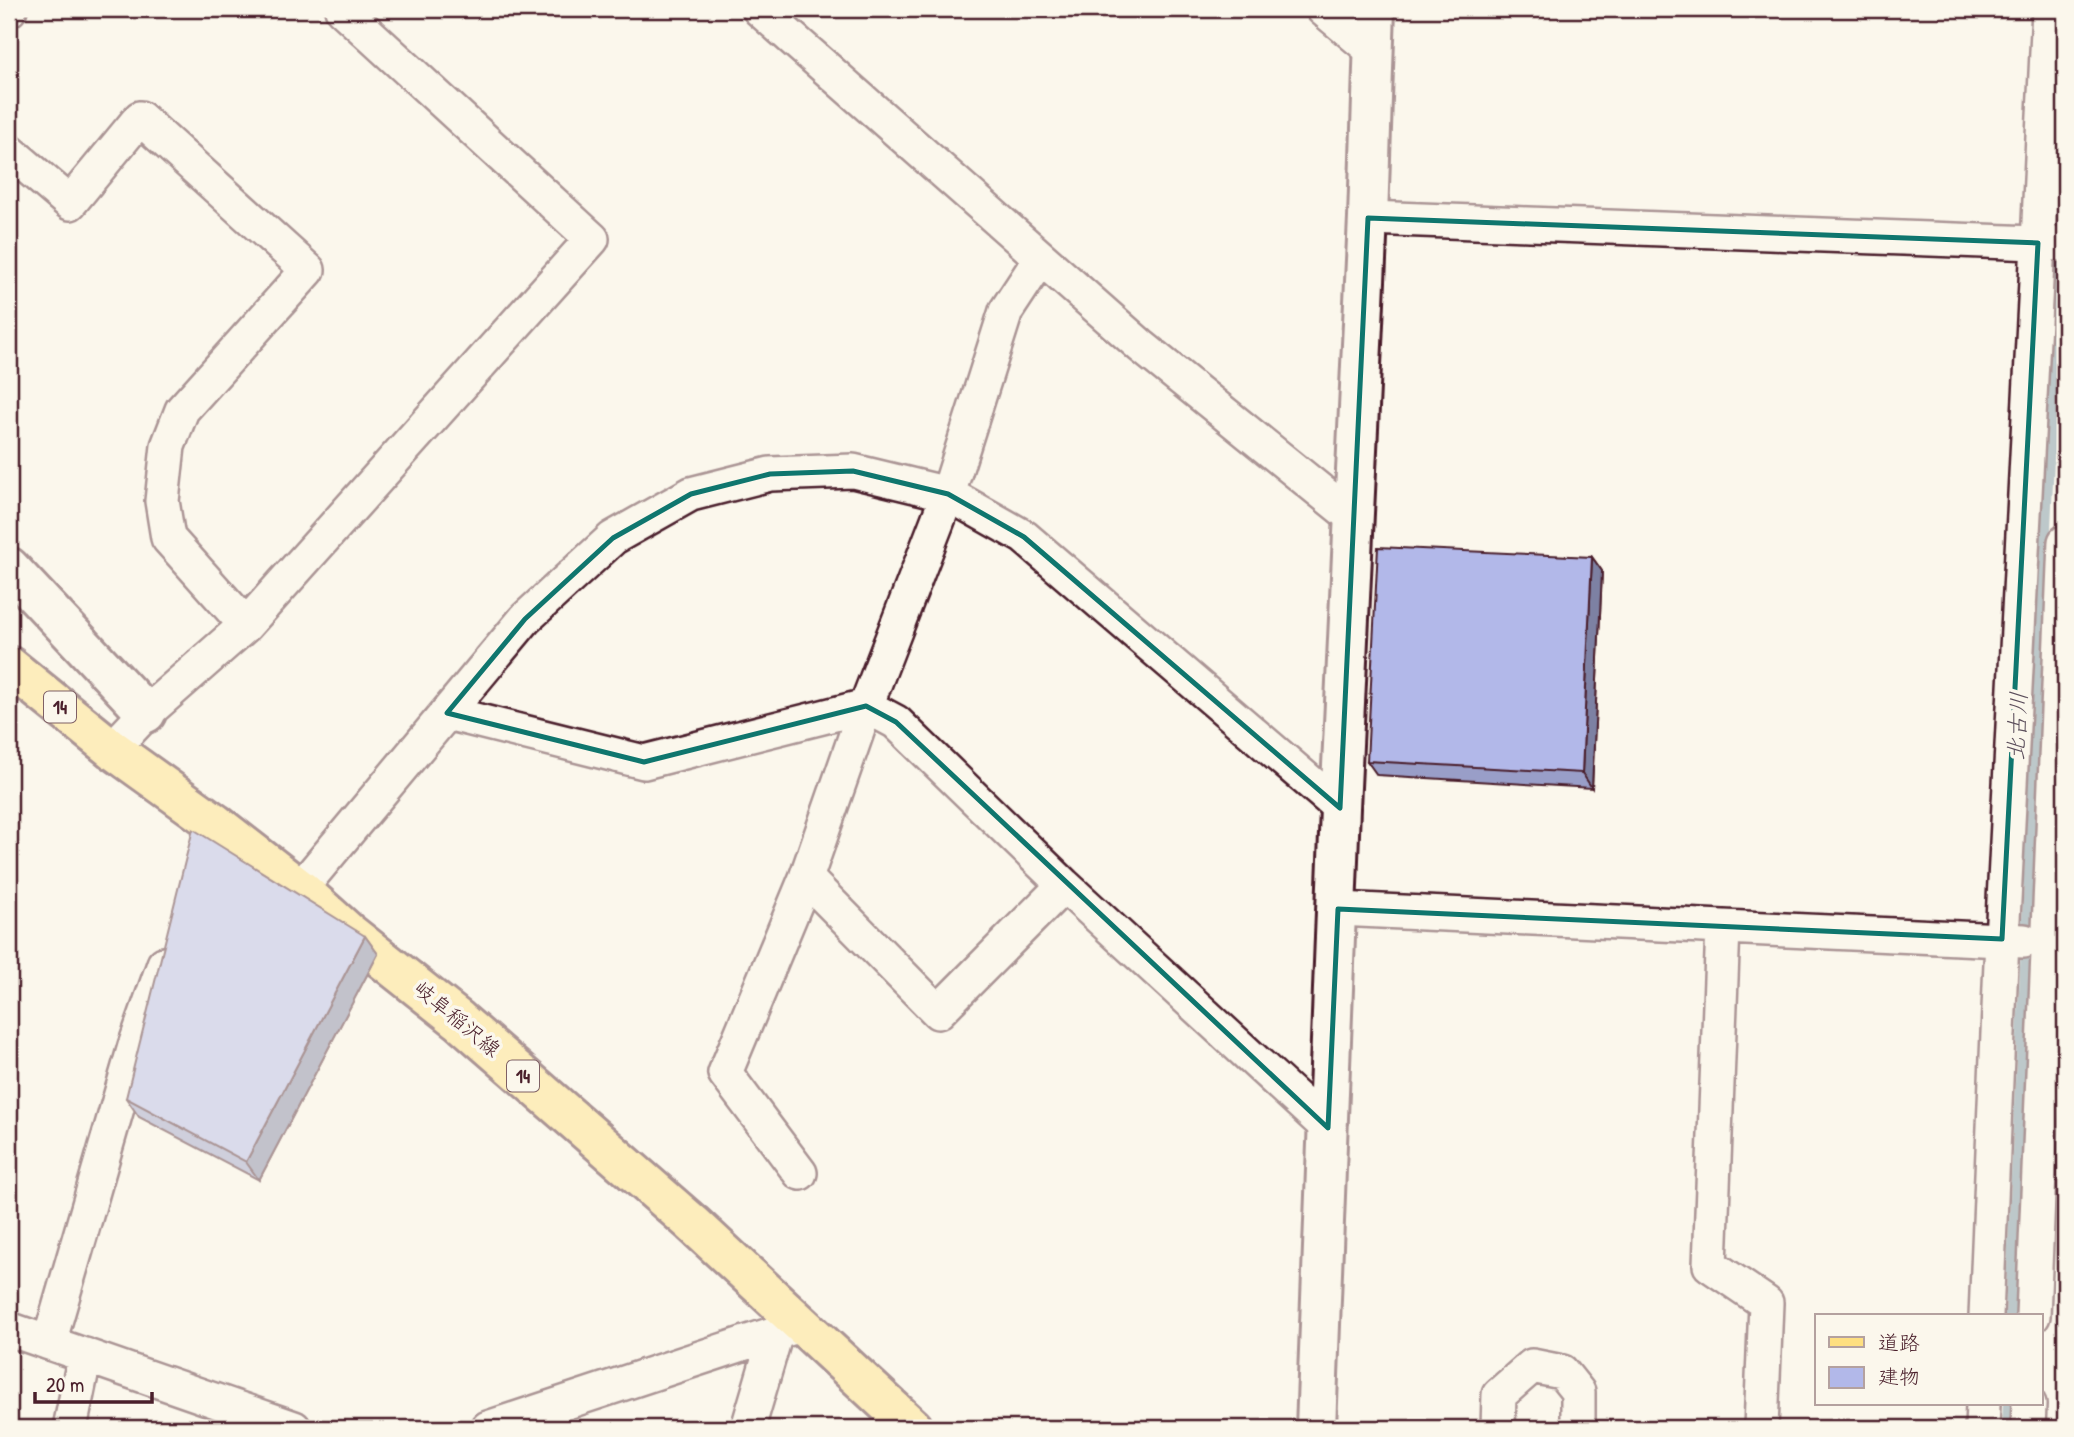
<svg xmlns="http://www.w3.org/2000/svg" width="2074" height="1437" viewBox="0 0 2074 1437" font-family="'Patrick Hand','Klee One',sans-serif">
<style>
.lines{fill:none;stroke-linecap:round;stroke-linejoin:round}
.stream{stroke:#728f9f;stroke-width:12}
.minor-casing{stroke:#4a1f2b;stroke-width:38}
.tertiary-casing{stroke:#4a1f2b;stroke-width:44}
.secondary-casing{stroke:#4a1f2b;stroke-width:44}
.primary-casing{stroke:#4a1f2b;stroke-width:44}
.minor{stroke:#fbf7ec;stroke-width:33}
.tertiary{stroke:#fbf7ec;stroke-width:38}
.secondary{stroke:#fbf7ec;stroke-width:38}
.primary{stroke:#fedf80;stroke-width:38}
.wall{fill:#999ec8;stroke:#4a1f2b;stroke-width:2}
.shaded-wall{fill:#7d81a3;stroke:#4a1f2b;stroke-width:2}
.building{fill:#b2b8e9;stroke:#4a1f2b;stroke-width:2}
.marked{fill:none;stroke:#0f766e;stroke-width:5;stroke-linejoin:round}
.labels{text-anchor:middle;stroke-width:7;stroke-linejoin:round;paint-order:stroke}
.shield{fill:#fbf7ec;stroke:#7f6065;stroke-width:2}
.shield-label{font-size:19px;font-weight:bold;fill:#4a1f2b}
.street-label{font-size:21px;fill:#4a1f2b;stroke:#fbf7ec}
.water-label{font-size:23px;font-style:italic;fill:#5b4e5b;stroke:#fbf7ec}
</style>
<rect width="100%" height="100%" fill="#fbf7ec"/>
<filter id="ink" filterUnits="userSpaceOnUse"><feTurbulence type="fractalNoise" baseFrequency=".0143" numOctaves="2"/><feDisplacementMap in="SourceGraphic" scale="14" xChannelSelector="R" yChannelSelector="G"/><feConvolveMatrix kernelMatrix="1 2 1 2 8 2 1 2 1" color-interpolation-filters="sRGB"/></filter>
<g filter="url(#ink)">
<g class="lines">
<path class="stream" d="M2011 1316 2054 319 2062 234 2065 137
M2008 1428 2009 1404"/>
<g class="minor-casing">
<path id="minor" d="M759 9 1141 346 1355 519
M1323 9 1372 50
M9 10 10 9
M9 151 70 203 140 118 308 270 182 410 168 446 162 501 168 538 246 625
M1368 218 2065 244
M447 713 644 762 866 706 896 722 1064 885 1328 1128
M112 749 146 713 246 625 592 239 342 9
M806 878 938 1012 1064 885
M300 889 525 619 613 538 691 494 770 474 853 471 948 494 1024 537 1340 808
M1338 909 2024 941
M1723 927 1710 1265 1766 1303 1761 1428
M800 1173 725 1073 806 878 866 706 948 494 1006 311 1041 258
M1986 1316 2002 939 2038 243 2049 9
M2033 1316 2065 542
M9 1329 294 1428
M49 1343 135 1046 164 964
M70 1428 85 1355
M488 1428 803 1324
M748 1428 776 1333
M1498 1428 1499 1395 1532 1366 1562 1372 1578 1392V1428
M1982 1428 1983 1404
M2028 1428 2029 1404"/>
</g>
<g class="tertiary-casing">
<path id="tertiary" d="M1316 1428 1340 808 1368 218 1375 9"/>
</g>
<g class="secondary-casing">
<path id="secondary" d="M9 567 146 713"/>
</g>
<g class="primary-casing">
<path id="primary" d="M9 666 112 749 215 823 300 889 348 932 459 1020 692 1223 913 1428"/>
</g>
<use href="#minor" class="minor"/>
<use href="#tertiary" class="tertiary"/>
<use href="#secondary" class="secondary"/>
<use href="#primary" class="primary"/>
</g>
<path class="wall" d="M1592 557 1602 571 1592 788 1377 775 1367 761Z
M365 936 378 954 259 1180 139 1117 126 1098Z"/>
<path class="shaded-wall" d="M1592 557 1602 571 1592 788 1582 773Z
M365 936 378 954 259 1180 246 1162Z"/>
<path class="building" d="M1378 547 1592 557 1582 773 1367 761Z
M193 829 365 936 246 1162 126 1098Z"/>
</g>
<path d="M0 0H2074V1437H0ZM1368 218 2038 243 2002 939 1338 909 1328 1128 896 722 866 706 644 762 447 713 525 619 613 538 691 494 770 474 853 471 948 494 1024 537 1340 808Z" fill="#fbf7ec" fill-opacity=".55" fill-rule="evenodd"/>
<path class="marked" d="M1368 218 2038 243 2002 939 1338 909 1328 1128 896 722 866 706 644 762 447 713 525 619 613 538 691 494 770 474 853 471 948 494 1024 537 1340 808Z"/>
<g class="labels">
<g class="shield">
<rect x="44" y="691.5" width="32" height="31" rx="5"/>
<rect x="507" y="1060.5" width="32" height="31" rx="5"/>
</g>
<g class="shield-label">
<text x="60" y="714">14</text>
<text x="523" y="1083">14</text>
</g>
<g class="street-label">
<text transform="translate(457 1019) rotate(40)" y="7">岐阜稲沢線</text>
</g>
<g class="water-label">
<text transform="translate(2017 726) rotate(-87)" y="8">北古川</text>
</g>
</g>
<rect width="2074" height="1437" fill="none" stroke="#fbf7ec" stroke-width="35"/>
<rect x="18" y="18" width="2039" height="1402" fill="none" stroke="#4a1f2b" stroke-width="2.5" filter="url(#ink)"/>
<rect x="1815" y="1314" width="228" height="91" fill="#fbf7ec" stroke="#b4a19f" stroke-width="2"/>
<rect x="1829" y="1337" width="35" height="10" fill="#fedf80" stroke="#b4a19f" stroke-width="2"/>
<text x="1878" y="1350" font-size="21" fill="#4a1f2b">道路</text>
<rect x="1829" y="1367" width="35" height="21" fill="#b2b8e9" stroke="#b4a19f" stroke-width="2"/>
<text x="1878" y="1384" font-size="21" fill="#4a1f2b">建物</text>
<path d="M35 1392v10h117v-10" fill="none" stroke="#4a1f2b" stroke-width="3.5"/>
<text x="46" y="1392" font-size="21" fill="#4a1f2b" stroke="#fbf7ec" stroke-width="5" paint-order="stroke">20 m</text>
</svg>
